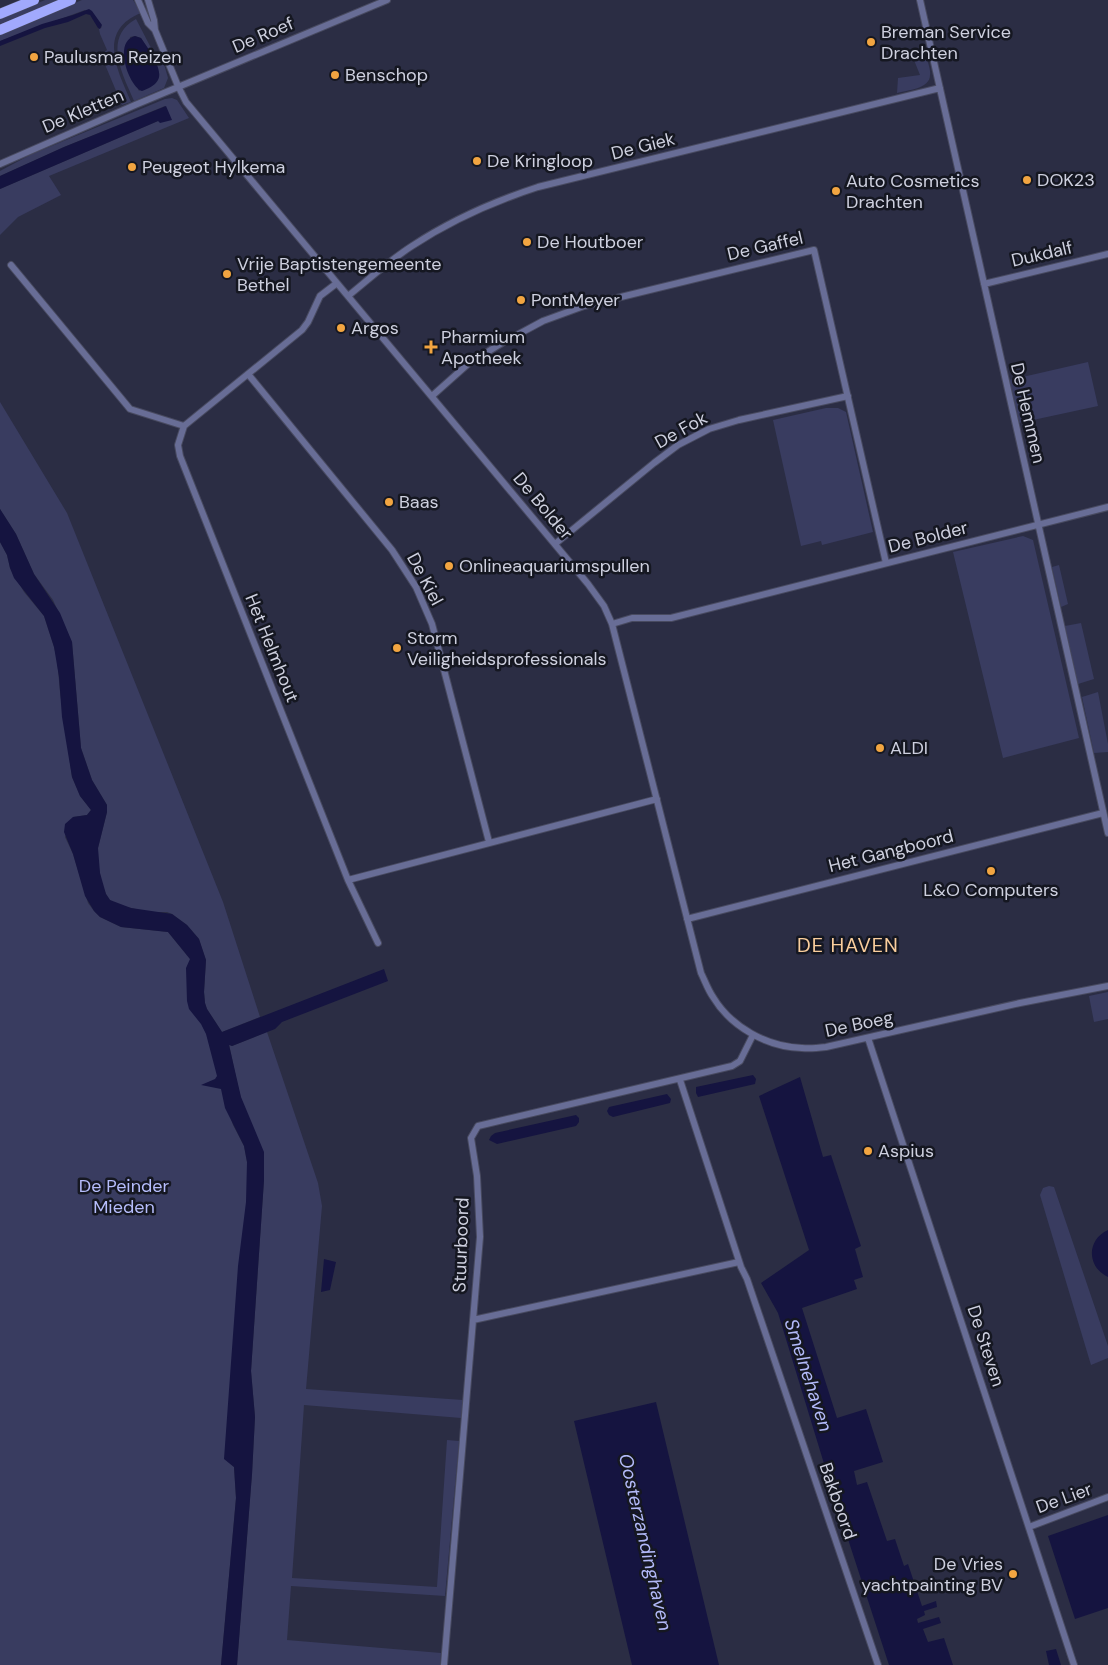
<svg xmlns="http://www.w3.org/2000/svg" width="1108" height="1665" viewBox="0 0 1108 1665" font-family="'DM Sans',sans-serif">
<style>
.green{fill:#393c60;fill-rule:evenodd}
.water{fill:#151440}
.lines{fill:none;stroke-linecap:round;stroke-linejoin:round}
.street-casing{stroke:#484a60;stroke-width:8}
.primary-casing{stroke:#484a60;stroke-width:11}
.street{stroke:#686d96;stroke-width:6}
.primary{stroke:#a1a9fd;stroke-width:10}
.poi-dot{fill:#f2a541;stroke:#151721;stroke-width:2}
.labels{text-anchor:middle;stroke-width:5;stroke-linejoin:round;paint-order:stroke}
.poi-label{font-size:18px;fill:#ced0df;stroke:#151721;text-anchor:start}
.street-label{font-size:18px;fill:#ced0df;stroke:#151721}
.park-label{font-size:18px;fill:#b6bdfc;stroke:#151721}
.water-label{font-size:19px;font-style:italic;fill:#b2b9f8;stroke:#151721}
.quarter-label{font-size:20px;letter-spacing:1px;fill:#face9d;stroke:#151721}
</style>
<rect width="100%" height="100%" fill="#2b2d44"/>
<path class="green" d="M45 0H59L0 24V19Z
M82 0H133L141 13C96 31 118 71 131 102L122 105 101 55 107 50 100 34 99 29 102 27 85 10 0 41V34Z
M136 19 150 46 164 64 168 78 164 88 134 101C123 75 102 38 136 19ZM135 36 141 38 155 60 159 74 139 91 128 70 130 37Z
M926 55C927 61 931 69 930 75 930 89 907 90 897 93L898 78 920 75 914 60 915 57Z
M172 98 177 100 189 118 49 176 61 195 18 217 0 235V189L158 121 168 112 165 106 64 147 0 176V171L30 155 165 99Z
M1088 362 1098 406 1019 423 1009 380Z
M0 402 67 513 223 902 260 1017 222 1032 207 1009 205 1003 204 992 206 960 199 939 187 925 172 914 167 912H147L116 904 110 900 106 894 102 884 98 863V848L107 812V805L92 780 81 748 72 642 53 600 34 574 16 534 0 509Z
M826 408H838L846 412 873 532 822 545 821 541 801 546 773 420Z
M1023 536 1033 540 1079 738 1003 758 953 552Z
M0 542 7 555 10 568 24 592 44 616 54 647 57 659 60 692 72 777 80 796 91 810 87 815 73 817 65 837 73 854 88 903 94 911 100 917 121 927 168 932 190 959 202 1018 233 1125 244 1146 247 1162V1173L250 1184 227 1461 234 1467 236 1498 221 1665H0Z
M1059 565 1068 604 1061 607 1052 567Z
M1081 623 1094 679 1078 684 1065 626Z
M1098 692 1108 744V752L1094 753 1082 697Z
M1108 992V1019L1094 1022 1089 996Z
M267 1032 318 1183 322 1206 306 1389 463 1400 461 1418 304 1405 292 1578 437 1587 447 1440 459 1441 445 1596 291 1586 287 1640 441 1653 440 1665H237L252 1474 255 1417 251 1371 264 1180C262 1151 249 1125 241 1098 236 1080 233 1062 229 1044L232 1046Z
M1049 1186 1054 1187 1108 1346V1358L1091 1365 1040 1195 1043 1188Z"/>
<path class="water" d="M89 9 92 11 102 25 100 29 98 28 90 15 86 14 68 22 45 28 0 46V41L42 24 73 15Z
M135 36 141 38C147 47 164 69 158 80 155 86 147 89 142 91 130 88 112 42 135 36Z
M166 106 172 120 160 123 158 121 0 189V176L64 147Z
M0 509 16 534 34 574 60 613 72 642 81 748 92 780 107 805V812L98 848 100 873 106 894 110 900 131 908 172 914 187 925 199 939 206 960 204 992 205 1003 207 1009 222 1032 384 969 388 981 282 1022 275 1029 232 1046 229 1045 241 1097 264 1152V1180L251 1371 255 1417 252 1474 237 1665H221L236 1498 234 1467 224 1459 238 1266 246 1202 247 1162 244 1146 225 1108 221 1089 201 1085 215 1079 217 1076 206 1034 201 1024 189 1009 187 1001 186 968 190 959 168 932 121 927 100 917 94 911 85 896 73 854 64 832 65 824 73 817 87 815 91 810 80 796 72 777 62 717 59 677 54 647 44 616 14 578 10 568 7 555 0 542Z
M753 1075 756 1079 755 1084 698 1097 696 1093V1087Z
M800 1077 823 1157 831 1155 861 1246 855 1249 863 1277 854 1280 857 1289 802 1308 837 1418 866 1409 883 1462 854 1471 857 1485 867 1482 887 1541 895 1539 904 1566 908 1564 922 1606 936 1601 937 1607 924 1611 925 1615 917 1619 918 1623 939 1617 941 1623 923 1629 928 1642 944 1638 953 1665H889L833 1493 778 1313 761 1283 809 1250 759 1096Z
M667 1094 671 1099 670 1103 613 1117 609 1115 607 1111 609 1107Z
M576 1115 579 1118V1122L576 1126 497 1144 489 1140 491 1136 495 1133Z
M1108 1230V1277C1087 1267 1086 1240 1108 1230Z
M324 1259 336 1262 330 1290 321 1292Z
M656 1402 719 1665H632L574 1421Z
M1108 1515V1608L1075 1619 1048 1536Z
M1056 1649 1061 1665H1049L1046 1651Z"/>
<g class="lines">
<g class="street-casing">
<path id="street" d="M138 0 148 23 155 30
M148 0 154 20 155 30 178 86 186 102 588 584 604 606 612 624 632 618H671L1108 507
M920 0 1108 833
M0 164 135 105 387 0
M11 265 130 409 184 426
M337 283 320 296 308 322 302 330 184 426 178 445 180 456 348 880 378 943
M984 284 1108 254
M348 296C369 279 390 260 412 246 453 219 492 202 538 187L940 88
M248 374 392 550 416 587 432 624 489 842
M432 396 468 364 502 343 543 321 584 306 814 250 886 563
M555 544 654 463 678 445 709 429 739 420 848 396
M612 624 701 973C705 981 708 990 713 997 731 1027 767 1047 802 1048 810 1049 818 1048 826 1047L1020 1003 1108 986
M348 880 657 799
M687 919 1103 813
M868 1038 1074 1665
M680 1080 741 1267 747 1279 878 1665
M473 1320 739 1262
M1029 1527 1108 1497
M444 1665 480 1237 477 1176 471 1138 478 1126 732 1066 740 1061 753 1035"/>
</g>
<g class="primary-casing">
<path id="primary" d="M0 14 34 0
M0 30 71 0"/>
</g>
<use href="#street" class="street"/>
<use href="#primary" class="primary"/>
</g>
<g class="poi-dot">
<circle cx="871" cy="42" r="5"/>
<circle cx="34" cy="57" r="5"/>
<circle cx="335" cy="75" r="5"/>
<circle cx="477" cy="161" r="5"/>
<circle cx="132" cy="167" r="5"/>
<circle cx="1027" cy="180" r="5"/>
<circle cx="836" cy="191" r="5"/>
<circle cx="527" cy="242" r="5"/>
<circle cx="227" cy="274" r="5"/>
<circle cx="521" cy="300" r="5"/>
<circle cx="341" cy="328" r="5"/>
<path d="M428.5 339.5h5v5h5v5h-5v5h-5v-5h-5v-5h5z"/>
<circle cx="389" cy="502" r="5"/>
<circle cx="449" cy="566" r="5"/>
<circle cx="397" cy="648" r="5"/>
<circle cx="880" cy="748" r="5"/>
<circle cx="991" cy="871" r="5"/>
<circle cx="868" cy="1151" r="5"/>
<circle cx="1013" cy="1574" r="5"/>
</g>
<g class="labels">
<g class="poi-label">
<text x="881" y="38">Breman Service<tspan x="881" dy="21">Drachten</tspan></text>
<text x="44" y="63">Paulusma Reizen</text>
<text x="345" y="81">Benschop</text>
<text x="487" y="167">De Kringloop</text>
<text x="142" y="173">Peugeot Hylkema</text>
<text x="1037" y="186">DOK23</text>
<text x="846" y="187">Auto Cosmetics<tspan x="846" dy="21">Drachten</tspan></text>
<text x="537" y="248">De Houtboer</text>
<text x="237" y="270">Vrije Baptistengemeente<tspan x="237" dy="21">Bethel</tspan></text>
<text x="531" y="306">PontMeyer</text>
<text x="351" y="334">Argos</text>
<text x="441" y="343">Pharmium<tspan x="441" dy="21">Apotheek</tspan></text>
<text x="399" y="508">Baas</text>
<text x="459" y="572">Onlineaquariumspullen</text>
<text x="407" y="644">Storm<tspan x="407" dy="21">Veiligheidsprofessionals</tspan></text>
<text x="890" y="754">ALDI</text>
<text x="991" y="896" text-anchor="middle">L&amp;O Computers</text>
<text x="878" y="1157">Aspius</text>
<text x="1003" y="1570" text-anchor="end">De Vries<tspan x="1003" dy="21">yachtpainting BV</tspan></text>
</g>
<g class="street-label">
<text transform="translate(263 35) rotate(-23)" y="6">De Roef</text>
<text transform="translate(83 111) rotate(-23)" y="6">De Kletten</text>
<text transform="translate(643 146) rotate(-14)" y="6">De Giek</text>
<text transform="translate(765 246) rotate(-13)" y="6">De Gaffel</text>
<text transform="translate(1042 254) rotate(-13)" y="6">Dukdalf</text>
<text transform="translate(1028 413) rotate(77)" y="6">De Hemmen</text>
<text transform="translate(681 430) rotate(-29)" y="6">De Fok</text>
<text transform="translate(543 506) rotate(50)" y="6">De Bolder</text>
<text transform="translate(928 537) rotate(-14)" y="6">De Bolder</text>
<text transform="translate(425 579) rotate(62)" y="6">De Kiel</text>
<text transform="translate(272 648) rotate(68)" y="6">Het Helmhout</text>
<text transform="translate(891 851) rotate(-14)" y="6">Het Gangboord</text>
<text transform="translate(859 1024) rotate(-12)" y="6">De Boeg</text>
<text transform="translate(461 1245) rotate(-88)" y="6">Stuurboord</text>
<text transform="translate(986 1346) rotate(72)" y="6">De Steven</text>
<text transform="translate(1064 1498) rotate(-20)" y="6">De Lier</text>
<text transform="translate(838 1501) rotate(71)" y="6">Bakboord</text>
</g>
<g class="park-label">
<text x="124" y="1192">De Peinder<tspan x="124" dy="21">Mieden</tspan></text>
</g>
<g class="water-label">
<text transform="translate(809 1375) rotate(72)" y="7">Smelnehaven</text>
<text transform="translate(646 1542) rotate(77)" y="7">Oosterzandinghaven</text>
</g>
<g class="quarter-label">
<text x="848" y="952">DE HAVEN</text>
</g>
</g>
</svg>
